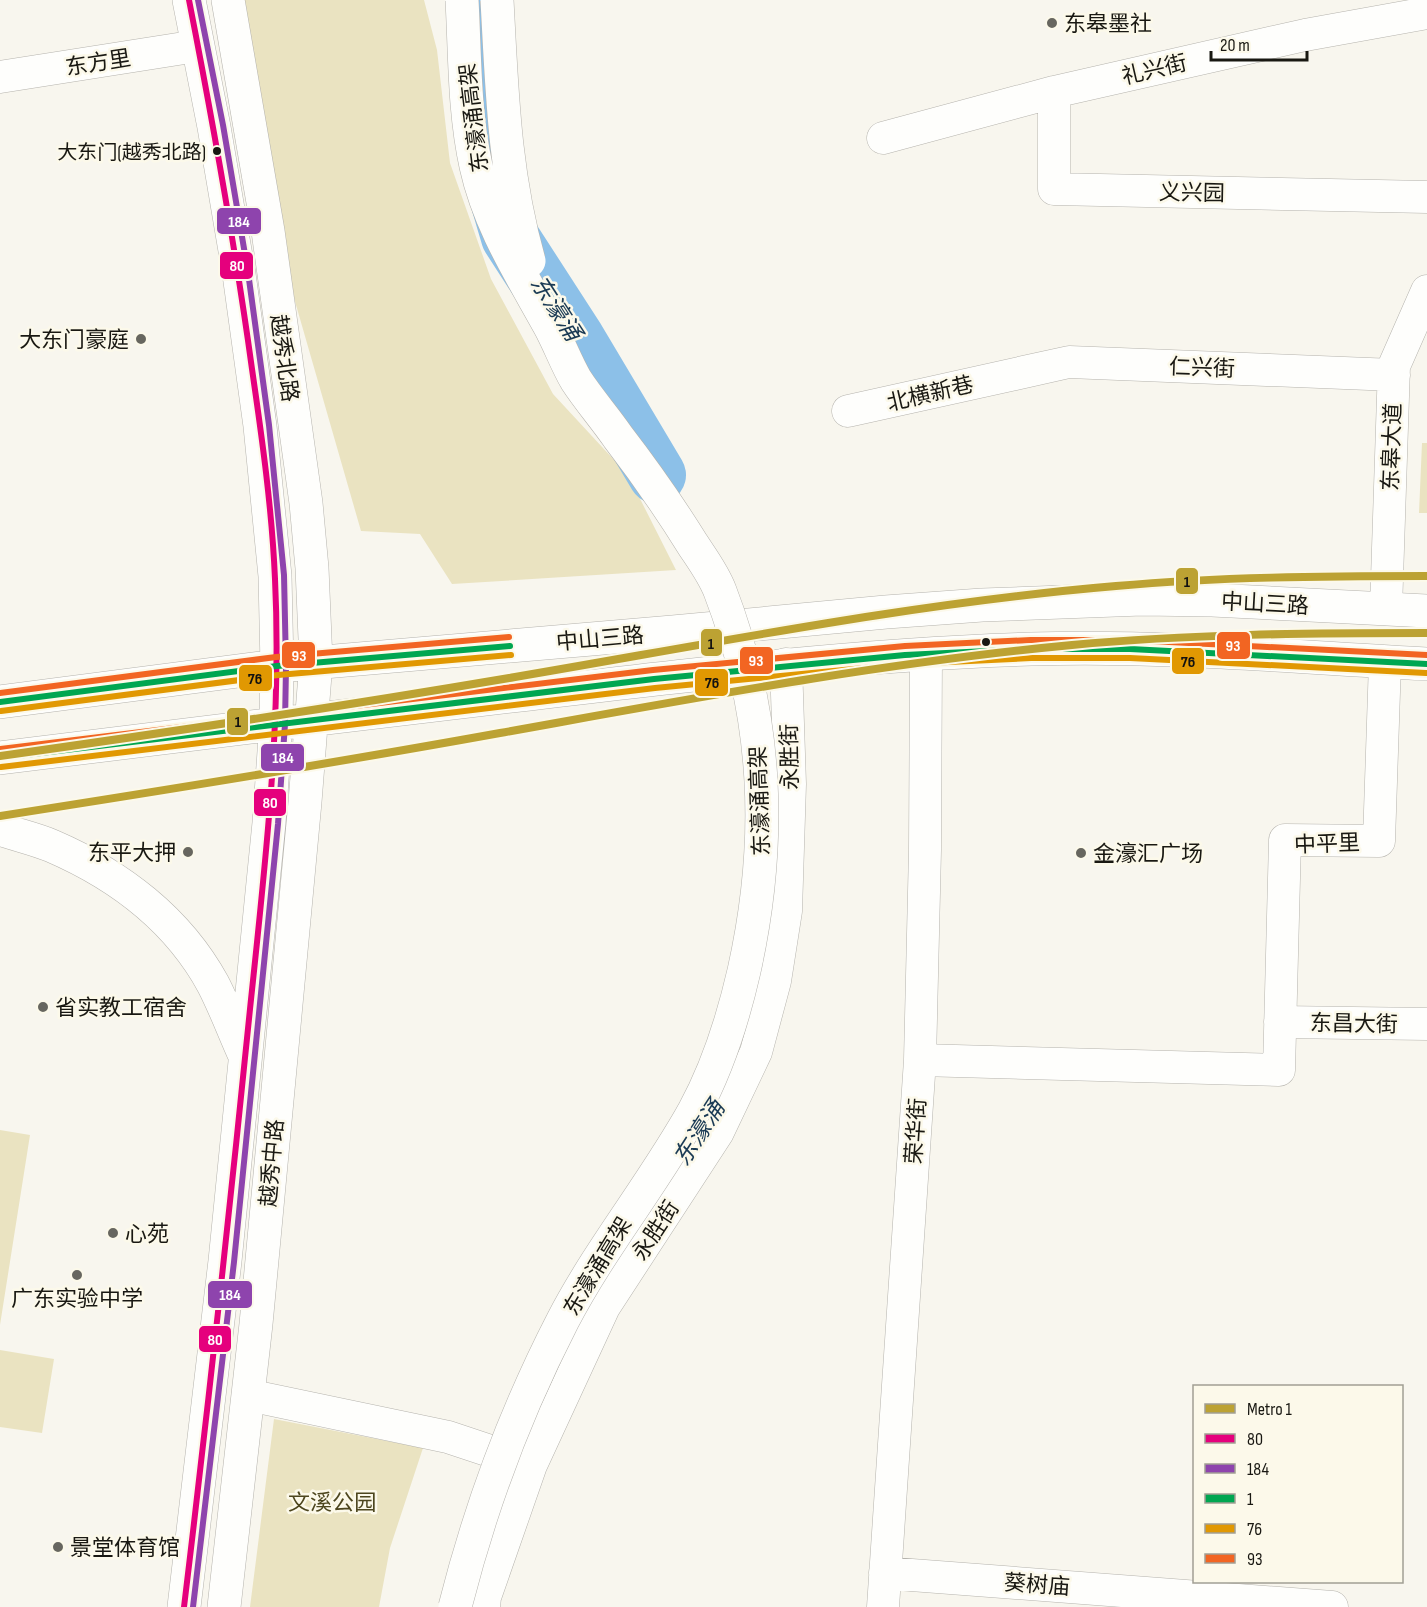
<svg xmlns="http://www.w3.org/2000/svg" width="1427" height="1607" viewBox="0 0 1427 1607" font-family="'Sofia Sans Condensed','Noto Sans SC',sans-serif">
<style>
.green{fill:#eae3c1}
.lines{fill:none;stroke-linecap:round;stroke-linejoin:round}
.river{stroke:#8cc0e8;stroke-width:58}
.minor-casing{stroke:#b5b3ad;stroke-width:33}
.major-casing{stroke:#b5b3ad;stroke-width:34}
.minor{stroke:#fefefc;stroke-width:32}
.major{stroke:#fefefc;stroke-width:33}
.highway-bridge-casing{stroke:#b5b3ad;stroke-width:34;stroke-linecap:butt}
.highway-bridge{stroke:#fefefc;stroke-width:33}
.bus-1-casing{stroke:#fcf9ea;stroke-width:10}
.bus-2-casing{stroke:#fcf9ea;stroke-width:10}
.bus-3-casing{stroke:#fcf9ea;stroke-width:10}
.bus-4-casing{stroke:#fcf9ea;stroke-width:10}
.bus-5-casing{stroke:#fcf9ea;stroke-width:10}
.bus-1{stroke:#e5007d;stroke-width:6}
.bus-2{stroke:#8e44ad;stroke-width:6}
.bus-3{stroke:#00a651;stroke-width:6}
.bus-4{stroke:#e19802;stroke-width:6}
.bus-5{stroke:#f26522;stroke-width:6}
.metro-1-casing{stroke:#fcf9ea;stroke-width:12}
.metro-1{stroke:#bca233;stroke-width:8}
.poi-dot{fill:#67665f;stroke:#fcf9ea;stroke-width:2}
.bus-dot{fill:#191812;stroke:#fcf9ea;stroke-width:2}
.labels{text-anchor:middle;stroke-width:5;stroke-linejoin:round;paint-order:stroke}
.bus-label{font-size:20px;fill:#191812;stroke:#fcf9ea;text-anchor:end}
.poi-label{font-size:22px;fill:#191812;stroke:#fcf9ea;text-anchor:start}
.street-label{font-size:22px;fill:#191812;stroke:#fcf9ea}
.park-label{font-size:22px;fill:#4d461e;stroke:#fcf9ea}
.water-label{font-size:24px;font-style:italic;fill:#1a3a54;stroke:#fcf9ea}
.line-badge{stroke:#fcf9ea;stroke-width:2}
.badge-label{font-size:16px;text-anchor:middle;font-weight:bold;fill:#fff}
.pale-badge-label{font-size:16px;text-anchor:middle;font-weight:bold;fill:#111}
</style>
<rect width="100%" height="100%" fill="#f8f6ee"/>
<path class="green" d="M234 0H424L437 50 450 163 491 279 553 394 628 475 676 570 452 584 420 534 361 531 292 291Z
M1422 443H1427V513H1419Z
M0 1130 30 1135 0 1325Z
M0 1350 54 1359 42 1433 0 1427Z
M274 1419 423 1448 390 1548 379 1607H250Z"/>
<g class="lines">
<path class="river" d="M480 0 483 15 489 166 510 237 576 339 657 475"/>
<g class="minor-casing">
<path id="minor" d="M0 77 197 46
M1054 92V189L1427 197
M883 138 1054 92 1305 35 1427 13
M848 411 1069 362 1394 375
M1386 609 1394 366 1427 291
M1280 1022 1427 1024
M920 1060 1279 1070 1285 840 1379 841 1385 662
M248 1395 448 1437 526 1463
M885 1573 1332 1607
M484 1607 485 1597 531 1465 604 1307 718 1132 756 1052 775 981 786 911 790 784 786 664
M883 1607 920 1060 925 850 926 654"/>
</g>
<g class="major-casing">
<path id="major" d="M0 702 277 666 673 632 886 612 982 605 1142 599 1212 600 1427 611
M0 758C176 736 353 714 529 694 696 674 863 654 1031 649 1163 645 1295 657 1427 664
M0 829C17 835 36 839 52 846 119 875 178 920 213 984 225 1007 234 1032 245 1056
M184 1607 225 1261 269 823 276 723 277 666 275 576 260 426 239 274 214 127 189 0
M224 1607 256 1324 305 802 316 662 312 568 306 503 268 231 228 0"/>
</g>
<use href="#minor" class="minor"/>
<use href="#major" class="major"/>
<g class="highway-bridge-casing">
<path id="highway-bridge" d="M497 0C502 91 504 173 529 261
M455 1607C480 1508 516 1411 563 1320 601 1247 654 1183 694 1111 718 1067 733 1019 744 971 773 841 768 716 720 591 714 575 703 560 693 545 670 508 645 472 618 437 605 418 589 400 576 380 566 363 559 343 549 325 521 274 489 225 476 166 464 112 465 55 462 0"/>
</g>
<use href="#highway-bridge" class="highway-bridge"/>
<g class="bus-1-casing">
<path id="bus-1" d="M184 1607C208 1408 230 1208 250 1009 265 866 282 723 275 579 272 509 262 438 252 369 235 245 213 123 189 0"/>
</g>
<g class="bus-2-casing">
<path id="bus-2" d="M193 1607 234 1262 278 824 285 724 286 666 284 575 269 425 248 272 223 125 198 0"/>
</g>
<g class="bus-3-casing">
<path id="bus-3" d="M0 702 277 666 510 646
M0 758 654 679 905 655 1031 649H1130L1427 664"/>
</g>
<g class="bus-4-casing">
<path id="bus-4" d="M1 711 278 675 511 655
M1 767 655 688 906 664 1031 658H1130L1426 673"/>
</g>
<g class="bus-5-casing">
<path id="bus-5" d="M0 693 276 657 509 637
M0 749 653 670 905 646 1031 640H1130L1427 655"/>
</g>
<use href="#bus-1" class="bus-1"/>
<use href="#bus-2" class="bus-2"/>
<use href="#bus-3" class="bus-3"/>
<use href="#bus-4" class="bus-4"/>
<use href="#bus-5" class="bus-5"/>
<g class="metro-1-casing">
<path id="metro-1" d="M0 756C172 732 344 706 515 677 715 643 914 603 1116 586 1219 577 1323 576 1427 576
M0 816C167 790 334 763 500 733 690 699 880 663 1072 645 1190 634 1309 633 1427 633"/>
</g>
<use href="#metro-1" class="metro-1"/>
</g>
<g class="poi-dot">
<circle cx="1052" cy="23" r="6"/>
<circle cx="141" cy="339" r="6"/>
<circle cx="188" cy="852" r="6"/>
<circle cx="1081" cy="853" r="6"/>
<circle cx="43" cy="1007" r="6"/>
<circle cx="113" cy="1233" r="6"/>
<circle cx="77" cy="1275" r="6"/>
<circle cx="58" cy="1547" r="6"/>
</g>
<g class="bus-dot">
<circle cx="217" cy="151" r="5"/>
<circle cx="986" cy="642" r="5"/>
</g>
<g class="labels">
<g class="bus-label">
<text x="206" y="159">大东门(越秀北路)</text>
</g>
<g class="poi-label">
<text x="1064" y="31">东皋墨社</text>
<text x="129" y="347" text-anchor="end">大东门豪庭</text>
<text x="176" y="860" text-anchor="end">东平大押</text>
<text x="1093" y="861">金濠汇广场</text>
<text x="55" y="1015">省实教工宿舍</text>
<text x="125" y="1241">心苑</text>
<text x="77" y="1306" text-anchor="middle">广东实验中学</text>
<text x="70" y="1555">景堂体育馆</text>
</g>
<g class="street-label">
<text transform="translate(98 62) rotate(-9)" y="8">东方里</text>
<text transform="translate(1154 69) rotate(-13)" y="8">礼兴街</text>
<text transform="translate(473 118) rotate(-97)" y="8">东濠涌高架</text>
<text transform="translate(1192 192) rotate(1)" y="8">义兴园</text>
<text transform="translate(285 358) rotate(82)" y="8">越秀北路</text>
<text transform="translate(1202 367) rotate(2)" y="8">仁兴街</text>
<text transform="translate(930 393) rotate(-13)" y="8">北横新巷</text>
<text transform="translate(1391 447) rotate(-88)" y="8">东皋大道</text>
<text transform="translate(1265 603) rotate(3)" y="8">中山三路</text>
<text transform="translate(600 638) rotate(-5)" y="8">中山三路</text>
<text transform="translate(789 757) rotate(-91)" y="8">永胜街</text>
<text transform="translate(759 801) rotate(-92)" y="8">东濠涌高架</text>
<text transform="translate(1327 843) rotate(-2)" y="8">中平里</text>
<text transform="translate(1354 1023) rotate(1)" y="8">东昌大街</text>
<text transform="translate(915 1131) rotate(-86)" y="8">荣华街</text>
<text transform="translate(271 1163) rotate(-85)" y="8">越秀中路</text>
<text transform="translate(655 1230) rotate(-57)" y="8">永胜街</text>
<text transform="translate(597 1266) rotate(-59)" y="8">东濠涌高架</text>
<text transform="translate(1037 1584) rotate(4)" y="8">葵树庙</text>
</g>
<g class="park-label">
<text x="332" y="1510">文溪公园</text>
</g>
<g class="water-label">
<text transform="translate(556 308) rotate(57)" y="8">东濠涌</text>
<text transform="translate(699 1133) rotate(-57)" y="8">东濠涌</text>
</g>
</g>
<g class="line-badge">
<rect x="216" y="207" width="46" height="28" rx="6" fill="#8e44ad"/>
<rect x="219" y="251" width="35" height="29" rx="6" fill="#e5007d"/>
<rect x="1175" y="567" width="24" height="28" rx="6" fill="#bca233"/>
<rect x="700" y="628" width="23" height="29" rx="6" fill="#bca233"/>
<rect x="1216" y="631" width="35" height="29" rx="6" fill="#f26522"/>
<rect x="281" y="641" width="35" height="28" rx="6" fill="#f26522"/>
<rect x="739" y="646" width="35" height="29" rx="6" fill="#f26522"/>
<rect x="1171" y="647" width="34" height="28" rx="6" fill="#e19802"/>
<rect x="238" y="664" width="35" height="28" rx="6" fill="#e19802"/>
<rect x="694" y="668" width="35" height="29" rx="6" fill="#e19802"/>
<rect x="226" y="707" width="23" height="29" rx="6" fill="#bca233"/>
<rect x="260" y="743" width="45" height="29" rx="6" fill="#8e44ad"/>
<rect x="253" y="788" width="34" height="29" rx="6" fill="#e5007d"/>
<rect x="207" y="1280" width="46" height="29" rx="6" fill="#8e44ad"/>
<rect x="198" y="1325" width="34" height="28" rx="6" fill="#e5007d"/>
</g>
<g class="badge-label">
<text x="239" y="227">184</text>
<text x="237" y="271">80</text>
<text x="1233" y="651">93</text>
<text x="299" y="661">93</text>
<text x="756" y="666">93</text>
<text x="283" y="763">184</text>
<text x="270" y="808">80</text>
<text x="230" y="1300">184</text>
<text x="215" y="1345">80</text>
</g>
<g class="pale-badge-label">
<text x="1187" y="587">1</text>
<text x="711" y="649">1</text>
<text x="1188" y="667">76</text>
<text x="255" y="684">76</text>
<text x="712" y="688">76</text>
<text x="238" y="727">1</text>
</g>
<rect x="1193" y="1385" width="210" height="198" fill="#fcf9ea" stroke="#a19f94" stroke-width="1.5"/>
<rect x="1205" y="1404" width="30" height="9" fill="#bca233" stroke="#a19f94" stroke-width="1.5"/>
<text x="1247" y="1415" font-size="18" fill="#191812">Metro 1</text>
<rect x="1205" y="1434" width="30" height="9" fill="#e5007d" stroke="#a19f94" stroke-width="1.5"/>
<text x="1247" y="1445" font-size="18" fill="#191812">80</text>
<rect x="1205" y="1464" width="30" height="9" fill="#8e44ad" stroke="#a19f94" stroke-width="1.5"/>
<text x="1247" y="1475" font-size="18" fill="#191812">184</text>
<rect x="1205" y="1494" width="30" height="9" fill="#00a651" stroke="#a19f94" stroke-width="1.5"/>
<text x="1247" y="1505" font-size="18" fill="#191812">1</text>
<rect x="1205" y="1524" width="30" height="9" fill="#e19802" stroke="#a19f94" stroke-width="1.5"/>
<text x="1247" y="1535" font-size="18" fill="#191812">76</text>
<rect x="1205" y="1554" width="30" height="9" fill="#f26522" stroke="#a19f94" stroke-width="1.5"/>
<text x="1247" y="1565" font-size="18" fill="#191812">93</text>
<path d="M1211 51v9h96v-9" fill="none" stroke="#191812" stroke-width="3"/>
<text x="1220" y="51" font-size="18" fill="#191812" stroke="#fcf9ea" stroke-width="4.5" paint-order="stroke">20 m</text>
</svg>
